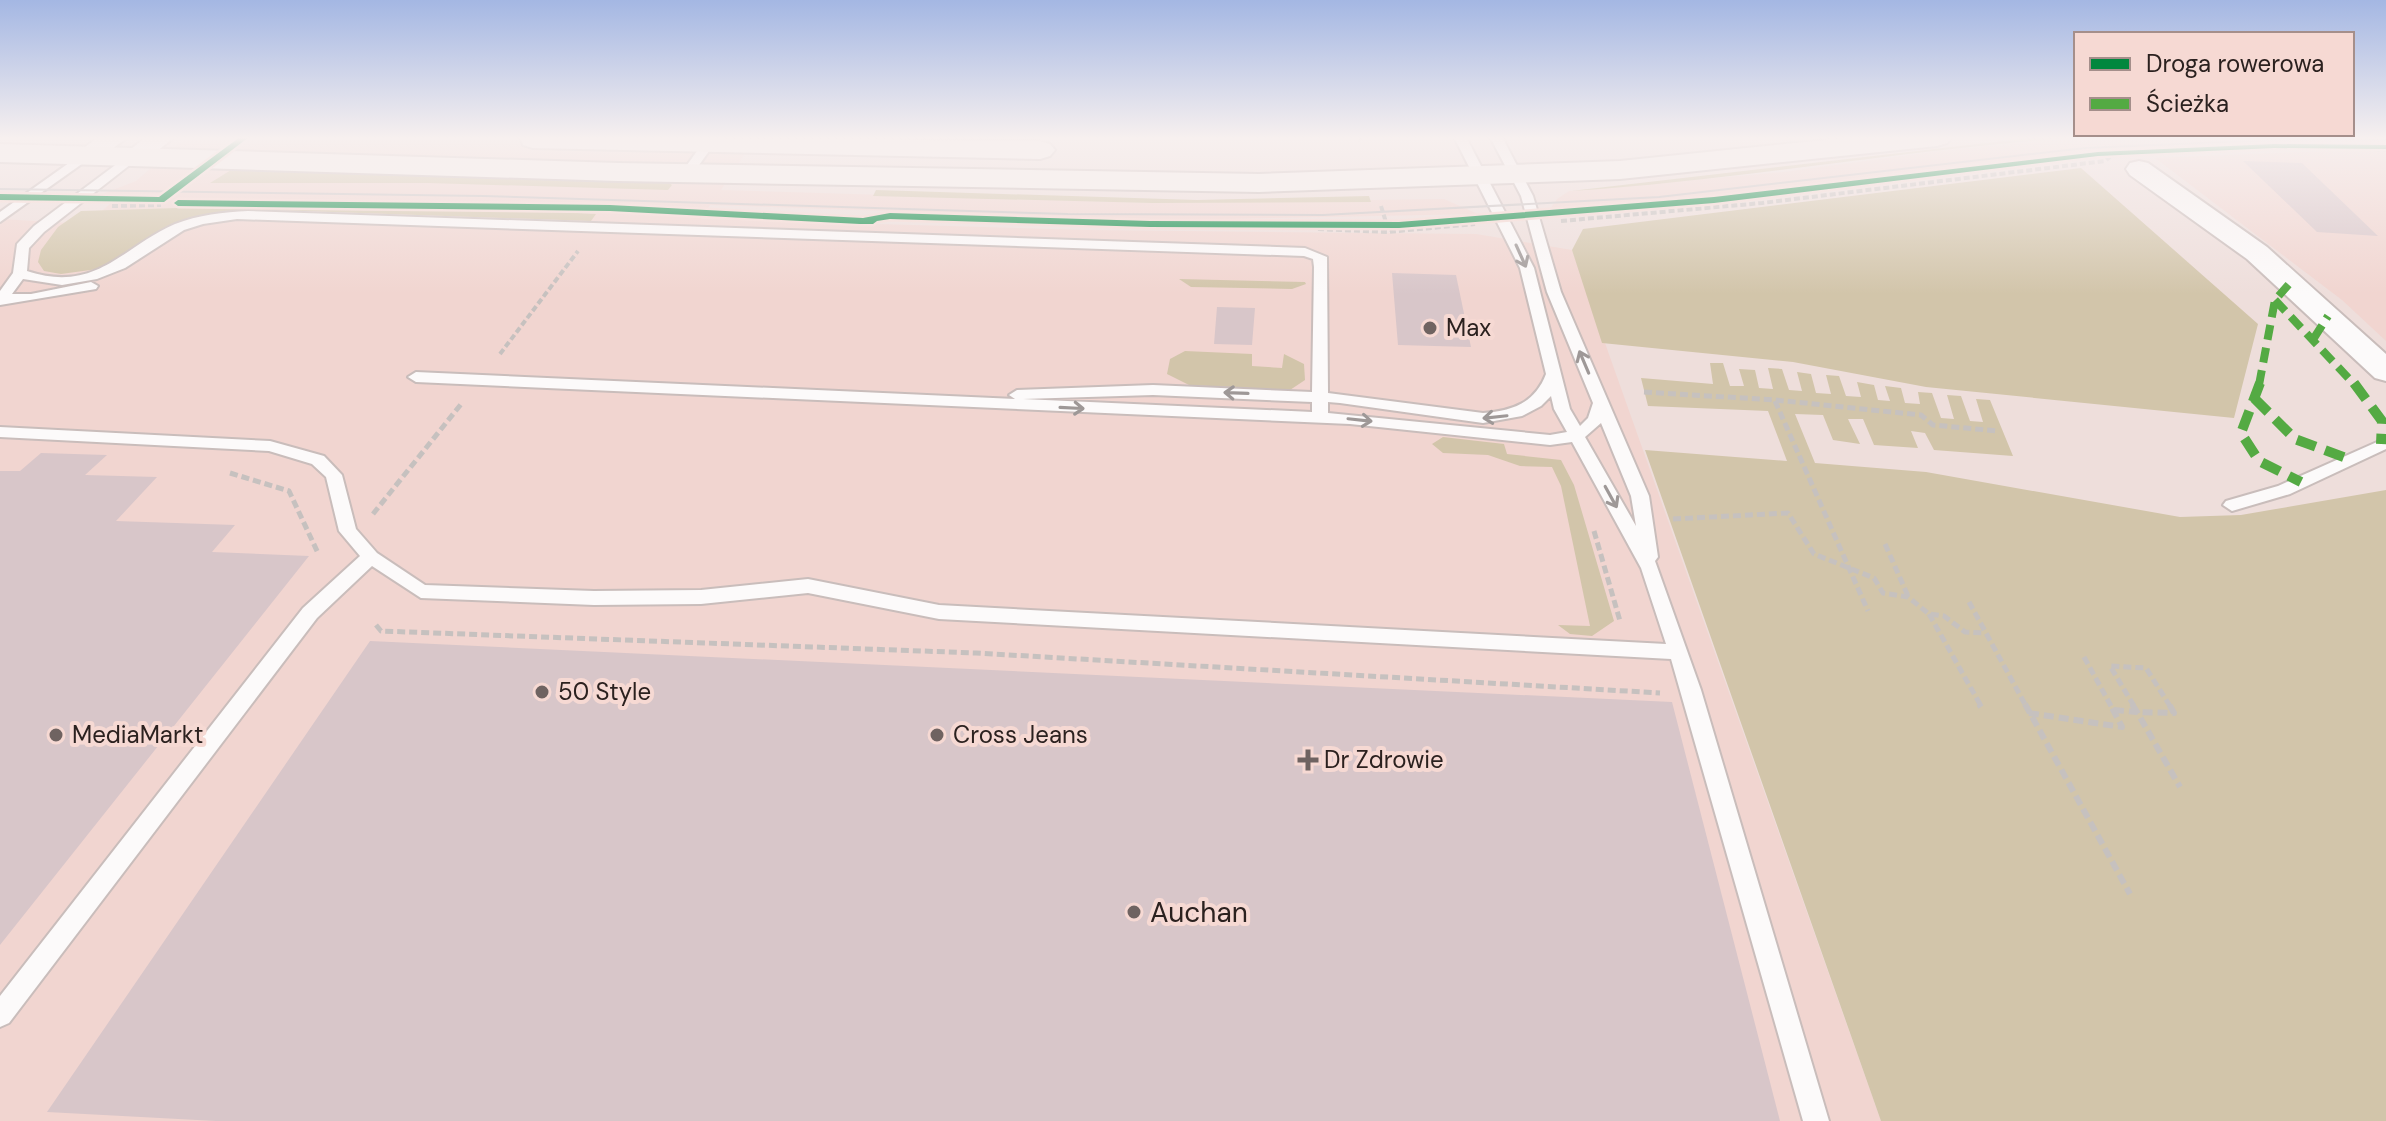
<svg xmlns="http://www.w3.org/2000/svg" width="2386" height="1121" viewBox="0 0 2386 1121" font-family="'DM Sans',sans-serif">
<style>
.built{fill:#f1d5d0}
.green{fill:#d2c5aa}
.building{fill:#d8c6c9}
.lines{fill:none;stroke-linecap:round;stroke-linejoin:round}
.service-casing{stroke:#c9bdbb;stroke-width:4}
.minor-casing{stroke:#c9bdbb;stroke-width:4}
.secondary-casing{stroke:#c9bdbb;stroke-width:4}
.path-far2{stroke:#c6c1bf;stroke-width:4;stroke-dasharray:6 3;stroke-linecap:butt}
.path-far1{stroke:#c6c1bf;stroke-width:5;stroke-dasharray:8 4;stroke-linecap:butt}
.path{stroke:#c6c1bf;stroke-width:6;stroke-dasharray:10 5;stroke-linecap:butt}
.service{fill:#fcfafa;fill-rule:evenodd}
.minor{fill:#fcfafa;fill-rule:evenodd}
.secondary{fill:#f7f2ef;fill-rule:evenodd}
.tram{stroke:#c9c4c4;stroke-width:2}
.quiet-far1{stroke:#54aa43;stroke-width:8;stroke-dasharray:15 8;stroke-linecap:butt}
.quiet{stroke:#54aa43;stroke-width:10;stroke-dasharray:20 10;stroke-linecap:butt}
.cycleway-casing{stroke:#f6d9d3;stroke-width:5}
.cycleway{fill:#00873e;fill-rule:evenodd}
.oneway{stroke:#9e9897}
.poi-dot{fill:#6f6361;stroke:#f6d9d3;stroke-width:3}
.labels{text-anchor:middle;stroke-width:8;stroke-linejoin:round;paint-order:stroke}
.poi-label{font-size:24px;fill:#2b211f;stroke:#f6d9d3;text-anchor:start}
.near-poi-label{font-size:28px;fill:#2b211f;stroke:#f6d9d3;text-anchor:start}
</style>
<rect width="100%" height="100%" fill="#eededb"/>
<path class="built" d="M187 137H756L721 190 1152 203 1444 199 1478 214 1165 220 710 205 701 219 1086 230 1476 234 1572 250 1881 1121H0V219L87 224 118 197 97 196 136 181Z
M2085 137H2386V143L2136 148 1978 163 1687 199 1550 209 1557 199 1569 191 1783 172 1940 151Z
M2352 150 2386 152V341L2342 300 2155 158Z"/>
<path class="green" d="M2038 137H2085C1913 148 1743 180 1571 191Z
M2081 168 2258 324 2234 418 1926 387 1793 362 1602 343 1572 250 1583 229Z
M231 170 669 183 672 185 668 190 428 183H210Z
M876 190 1197 200 1369 196 1371 202 1152 203 873 196Z
M241 206 466 207 596 214 591 221 249 209 183 220 158 231 105 268 61 274 44 271 38 262 41 250 58 227 81 211Z
M1179 279 1305 282 1306 284 1292 289 1191 287Z
M1185 351 1252 354V366L1282 368 1284 354 1304 364 1305 380 1290 390 1189 385 1167 374 1170 359Z
M1710 363H1723L1730 386H1744L1739 369 1755 370 1759 388 1773 389 1768 368 1782 369 1789 390 1802 391 1797 372 1811 374 1816 393 1831 394 1826 375 1839 376 1846 396 1861 397 1857 382 1874 385 1878 400 1890 401 1885 386 1901 388 1905 403 1920 404 1918 392 1932 393 1941 418 1954 419 1947 395 1961 396 1970 421 1983 422 1976 399 1990 400 2013 456 1934 450 1925 433 1911 431 1918 448 1874 445 1863 419H1848L1860 444 1833 440 1823 415 1795 414 1815 463 1926 472 2180 517 2241 515 2386 490V1121H1881L1645 450 1787 461 1768 411 1648 406 1641 378 1713 384Z
M1443 437 1504 444 1507 454 1561 460 1574 485 1614 621 1592 636 1570 634 1558 625 1590 626 1561 486 1552 467 1520 466 1488 455 1443 453 1432 444Z"/>
<path class="building" d="M2243 161 2302 163 2378 236 2317 232Z
M1392 273 1456 275 1471 347 1398 345Z
M1217 307 1255 308 1252 345 1214 344Z
M41 453 107 455 85 475 157 477 116 521 235 525 212 552 309 556 0 945V471H20Z
M370 641 1672 702 1780 1121H216L47 1112Z"/>
<g class="lines">
<g class="service-casing">
<path id="service" d="M707 137H719L692 175H684L682 172Z
M1454 137H1466L1534 268 1570 409 1580 426 1588 418 1593 403 1547 292 1521 196 1490 137H1502L1533 196 1561 292 1649 496 1658 557 1655 561 1701 690 1829 1121H1803L1671 659 939 619 808 593 701 604 594 605 421 598 372 566 317 618 9 1023 0 1027V996L303 608 360 556 339 531 326 477 312 464 269 451 0 437V427L270 441 324 456 342 475 356 529 377 553 425 585 594 591 701 590 808 579 939 605 1666 644 1641 568 1572 442 1550 445 1350 424 416 382 408 377 416 372 1015 399 1009 395 1017 390 1153 385 1312 392 1314 267 1313 259 1304 256 237 219 203 224 184 230 125 268 97 279 62 285 23 279 12 294H31L91 282 98 286 96 289 0 305V291L13 273 17 244 34 226 130 154 140 157 44 232 29 248 27 271C96 294 122 247 175 224 198 215 224 212 248 211L1305 248 1327 257 1328 393 1483 413C1512 411 1535 403 1546 374L1520 268ZM1153 395 1312 402V412L1023 399ZM1551 396 1554 409 1567 432 1550 435 1328 413V402L1340 403 1483 423 1522 416 1541 406ZM1601 423 1631 496 1636 526 1585 437Z
M83 153 93 156 0 222V212Z
M2386 438V449L2290 494 2232 511 2223 505 2226 501 2278 486Z"/>
</g>
<g class="minor-casing">
<path id="minor" d="M98 137H128L96 161H78L74 156Z
M146 137H175L143 162H125L121 157Z
M2139 161 2148 163 2267 247 2386 354V381L2375 378 2247 259 2130 175 2126 169 2130 163Z"/>
</g>
<g class="secondary-casing">
<path id="secondary" d="M520 137 1040 141 1050 144 1055 150 1050 156 1040 159 533 148 523 145Z
M1854 137H1952L1947 143 1937 146 1620 179 1259 192 618 181 0 162V144L618 163 1259 174 1620 161Z"/>
</g>
<path class="path-far2" d="M1359 137 1360 141
M2167 150 2315 146 2386 150
M112 206 161 205
M1381 206 1389 232
M1561 221 1762 203 2105 161 2110 157
M1318 229 1387 232 1475 224
M500 354 578 251"/>
<path class="path-far1" d="M1644 392 1775 400 1921 415 1933 425 1998 431
M1775 401 1868 611
M230 473 289 491 318 553
M373 514 462 403
M1673 519 1788 513 1814 554 1874 578 1883 593 1908 597 1929 614 1944 616 1965 632 1985 633
M1594 531 1620 621
M1885 544 1908 596
M1969 602 2026 706
M1929 614 1981 706
M376 625 381 631 976 653 1660 693
M2084 657 2111 706
M2134 706 2110 666 2146 668 2170 706"/>
<path class="path" d="M1979 704 1981 707
M2025 704 2130 894
M2132 704 2137 712 2174 713 2169 704
M2114 710 2137 712 2180 787
M2029 713 2122 727 2110 704"/>
<use href="#service" class="service"/>
<use href="#minor" class="minor"/>
<use href="#secondary" class="secondary"/>
<path class="tram" d="M0 189 483 196 1068 214 1323 215 1659 197 2085 148 2268 140H2386"/>
<path class="quiet-far1" d="M2275 300 2355 385
M2314 338 2328 316
M2259 385 2275 300 2290 283"/>
<path class="quiet" d="M2260 383 2241 433 2259 461 2301 482
M2354 383 2382 421 2381 444
M2254 398 2295 439 2349 459"/>
<g class="cycleway-casing">
<path id="cycleway" d="M240 137H249L164 202 0 200V194L159 197Z
M2274 144 2386 145V149L2274 148 2098 156 1714 203 1399 228 1150 227 890 219 877 221 873 224H860L610 211 178 206 174 203 178 200 610 205 863 218 890 213 1150 221 1399 222 1714 197 2098 152Z"/>
</g>
<use href="#cycleway" class="cycleway"/>
</g>
<defs><path id="oneway-shaft" d="M-6 0H5M1.5-3L5.5 0L1.5 3" fill="none" stroke-width="1.6" stroke-linecap="round" stroke-linejoin="round" transform="scale(2)"/></defs>
<g class="oneway">
<use href="#oneway-shaft" transform="translate(1521 256) rotate(66)"/>
<use href="#oneway-shaft" transform="translate(1584 362) rotate(-113)"/>
<use href="#oneway-shaft" transform="translate(1236 393) rotate(-178)"/>
<use href="#oneway-shaft" transform="translate(1072 408) rotate(3)"/>
<use href="#oneway-shaft" transform="translate(1495 417) rotate(174)"/>
<use href="#oneway-shaft" transform="translate(1360 420) rotate(6)"/>
<use href="#oneway-shaft" transform="translate(1611 497) rotate(61)"/>
</g>
<linearGradient id="sky" x2="0" y2="1"><stop stop-color="#a4b7e3"/><stop offset="0.47" stop-color="#f7f0ef"/><stop offset="1" stop-color="#f7f0ef" stop-opacity="0"/></linearGradient>
<rect width="2386" height="294" fill="url(#sky)"/>
<g class="poi-dot">
<circle cx="1430" cy="328" r="8"/>
<circle cx="542" cy="692" r="8"/>
<circle cx="56" cy="735" r="8"/>
<circle cx="937" cy="735" r="8"/>
<path d="M1304 748h8v8h8v8h-8v8h-8v-8h-8v-8h8z"/>
<circle cx="1134" cy="912" r="8"/>
</g>
<g class="labels">
<g class="poi-label">
<text x="1446" y="336">Max</text>
<text x="558" y="700">50 Style</text>
<text x="72" y="743">MediaMarkt</text>
<text x="953" y="743">Cross Jeans</text>
<text x="1324" y="768">Dr Zdrowie</text>
</g>
<g class="near-poi-label">
<text x="1150" y="922">Auchan</text>
</g>
</g>
<rect x="2074" y="32" width="280" height="104" fill="#f6d9d3" stroke="#a58f8b" stroke-width="2"/>
<rect x="2090" y="58" width="40" height="12" fill="#00873e" stroke="#a58f8b" stroke-width="2"/>
<text x="2146" y="72" font-size="24" fill="#2b211f">Droga rowerowa</text>
<rect x="2090" y="98" width="40" height="12" fill="#54aa43" stroke="#a58f8b" stroke-width="2"/>
<text x="2146" y="112" font-size="24" fill="#2b211f">Ścieżka</text>
</svg>
